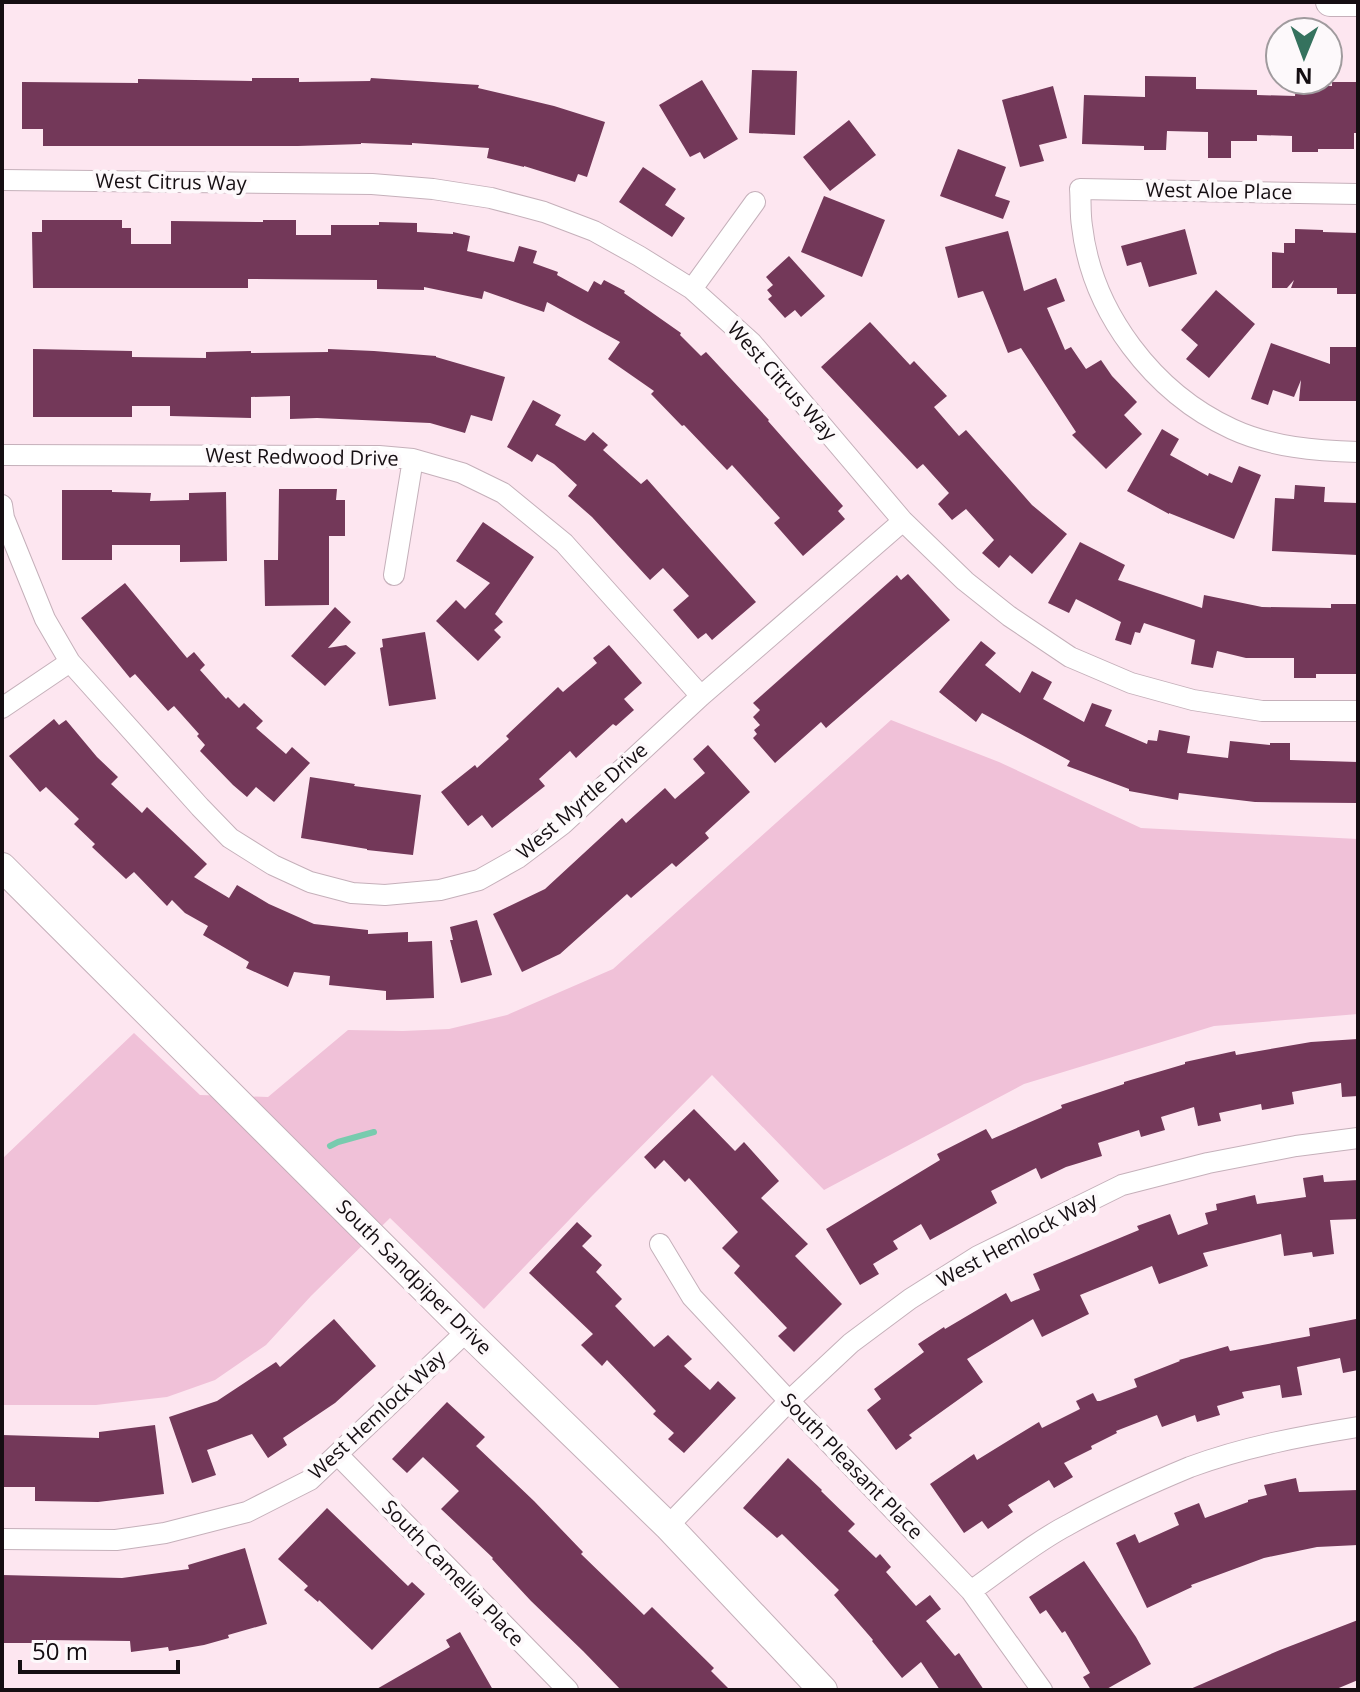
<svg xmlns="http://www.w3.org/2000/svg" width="1360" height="1692" viewBox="0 0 1360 1692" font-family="'Open Sans',sans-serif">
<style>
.green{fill:#f0c1d8}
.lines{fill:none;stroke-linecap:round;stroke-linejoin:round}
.stream{stroke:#78cbae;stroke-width:6}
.building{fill:#733859}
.street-casing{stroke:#c5b0ba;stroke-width:22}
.secondary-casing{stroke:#c5b0ba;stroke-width:30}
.street{stroke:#fff;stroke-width:20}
.secondary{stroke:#fff;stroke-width:28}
.labels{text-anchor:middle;stroke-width:8;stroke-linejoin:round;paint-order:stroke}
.street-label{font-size:20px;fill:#150e12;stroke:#fdf9fb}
</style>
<rect width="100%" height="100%" fill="#fde6f0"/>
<path class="green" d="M891 720 999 762 1141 828 1358 839V1014L1214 1026 1024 1084 824 1190 712 1075 591 1197 484 1309 390 1218 311 1296 266 1345 215 1380 167 1397 96 1405H2V1159L134 1033 200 1095 268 1097 348 1030 403 1031 449 1029 507 1015 613 969Z"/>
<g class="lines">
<path class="stream" d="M330 1146 338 1142 374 1132"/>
</g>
<path class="building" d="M752 70 797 71 795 135 749 133Z
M1145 76 1196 77V89L1257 90V95L1295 96 1296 85 1332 86V82H1358V133H1354V149H1318V152H1292V136L1257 135V141H1231V158H1208V132L1167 131 1166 150H1144V146L1082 144 1084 95 1145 97Z
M252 78H299V82L370 81 371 78 479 85 478 88 554 106 605 122 587 177 578 174 575 182 524 166V167L487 158 489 148 412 143V145L361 143V144L298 146H43V129H22V82L138 83V79L252 81Z
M702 80 738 139 704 159 700 152 690 157 659 105Z
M1053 86 1067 138 1039 145 1044 161 1020 167 1002 100Z
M849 120 876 155 830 191 803 157Z
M958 149 1006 167 995 196 1010 201 1003 219 940 196Z
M643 167 676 189 665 205 685 218 672 237 619 202Z
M824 196 885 220 862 277 801 252Z
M42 220H122V228H131V244H171V221L263 222V220H296V235H331V225H379V222L417 223V232L453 234V232L470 236 467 251 514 262 519 246 537 251 533 263 558 272 557 275 588 292 594 281 601 285 604 280 625 291 624 293 681 333 680 335 701 356 706 352 769 420 768 421 843 506 838 511 845 519 803 556 774 523 780 518 732 465 727 470 684 425 682 426 651 394 654 391 608 359 620 342 547 302 544 312 484 291 482 299 424 287V290L377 289V280L248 279V288H33L32 232H42Z
M1185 229 1197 274 1149 287 1141 262 1127 266 1121 246Z
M1295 229 1323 230V232L1358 233V294H1337V288H1291L1294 280 1287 288H1272V252L1284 253V243H1295Z
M1008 231 1024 291 1056 278 1065 301 1047 308 1065 350 1071 347 1086 369 1101 360 1112 376 1137 402 1124 415 1142 434 1106 469 1072 435 1076 432 1021 348 1008 353 983 291 958 298 945 247Z
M789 256 825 296 801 317 795 310 785 318 768 299 772 296 767 290 773 285 766 277Z
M1216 290 1255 324 1209 378 1186 359 1198 345 1181 330Z
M870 322 910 365 914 361 947 396 934 407 959 436 966 430 1032 505 1067 534 1032 574 1010 555 999 568 982 553 994 540 966 509 952 520 938 504 949 493 923 464 917 469 821 367Z
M1271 343 1330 364V347H1358V401H1299L1301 380 1294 397 1273 390 1268 405 1251 399Z
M33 349 132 351V357L206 358V352L251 351V353L328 352V349L374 351 436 356V357L505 377 492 421 471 415 465 433 430 423 317 418 290 419V396L251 397V418L170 416V406H132V417H33Z
M533 400 561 415 555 425 585 441 593 432 608 445 603 450 641 484 647 479 756 602 712 640 706 633 698 639 673 610 689 596 663 568 650 580 592 517 568 496 577 485 554 464 537 454 532 462 507 447Z
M1162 429 1179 439 1170 455 1208 476 1209 473 1232 483 1239 466 1261 475 1234 539 1169 513V514L1127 491Z
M1295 485 1325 487 1324 502 1358 503V555L1272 551 1275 498 1294 499Z
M279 489H337L336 500H345V536H329V605L265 606 264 560H278Z
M62 490H112V492L151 493 150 501 189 500V493L226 492 227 561 180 562V545H112V560H62Z
M483 522 534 557 495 614 503 622 494 630 501 637 478 661 436 621 456 600 465 609 490 583 456 561Z
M1080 542 1125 565 1118 580 1202 608 1204 595 1262 607 1331 608V604H1358V674H1316V678H1294V658H1246L1217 651 1213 668 1191 664 1195 640 1144 623 1140 633 1135 632 1131 645 1115 640 1121 622 1076 599 1069 613 1048 603Z
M908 574 950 620 826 728 821 722 775 763 753 738 757 734 754 730 760 725 753 717 760 710 753 703 897 575 901 580Z
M125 583 187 658 194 652 205 665 200 670 226 699 228 697 239 708 244 703 263 721 256 728 286 754 292 747 310 763 274 802 256 787 247 797 233 785 200 751 205 745 197 736 199 734 174 706 168 711 135 674 130 678 81 618Z
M335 607 351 622 328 648 346 645 356 653 325 686 291 656Z
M425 632 436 699 389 706 380 648 383 647 382 639Z
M981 641 996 653 985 665 1020 693 1032 671 1052 682 1043 699 1084 722 1092 703 1112 710 1105 726 1147 744 1148 740 1157 741 1159 730 1190 736 1187 753 1228 758 1230 741 1270 745V743H1290V760L1358 762V803L1255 802 1179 793 1178 800 1129 791V789L1067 766 1070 761 982 713 976 722 939 692Z
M609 645 642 683 624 699 634 710 616 726 613 724 576 758 570 751 539 779 545 786 492 828 482 815 468 826 441 792 475 765 477 768 509 739 506 736 558 687 563 692 597 663 593 658Z
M54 719 59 725 66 720 97 757 118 777 111 784 142 813 147 807 207 864 194 877 229 898 237 885 269 904 314 924 368 930V934L408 932V942L432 941 434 998 386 1000V991L329 985 330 976 294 972 288 987 246 968 249 962 203 935 208 926 185 913 172 900 167 906 134 872 126 879 92 847 95 844 74 824 79 819 46 787 40 792 9 756Z
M708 745 750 792 705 833 709 838 676 867 672 863 631 898 627 894 560 954 522 972 493 914 545 889 622 818 626 823 665 788 675 799 705 773 693 759Z
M310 777 355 784 354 786 421 795 413 855 367 850V849L301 838Z
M477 920 492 975 461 983 450 940H453L450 927Z
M1358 1039V1096L1342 1097 1341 1083 1292 1092 1294 1104 1262 1110 1261 1104 1219 1113 1221 1121 1198 1126 1194 1107 1161 1117 1165 1130 1141 1137 1139 1130 1098 1143 1102 1156 1066 1167 1041 1179 1036 1168 991 1191 997 1203 930 1240 921 1224 893 1241 898 1249 873 1264 879 1274 860 1285 826 1229 940 1160 937 1154 986 1129 992 1139 1062 1108 1061 1105 1124 1084V1082L1185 1064V1062L1235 1051 1236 1055 1311 1042Z
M694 1109 735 1151 744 1142 779 1181 761 1198 808 1244 795 1256 842 1304 794 1352 778 1336 787 1328 734 1273 740 1266 722 1248 738 1232 689 1178 685 1182 664 1160 655 1169 644 1157Z
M1323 1175 1324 1182 1358 1180V1219L1330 1220 1334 1254 1313 1257 1312 1252 1284 1256 1281 1234 1203 1253 1208 1266 1159 1284 1152 1266 1080 1295 1089 1314 1042 1337 1033 1319 967 1359 983 1382 909 1435 912 1438 896 1450 867 1410 881 1399 874 1389 924 1352 918 1344 944 1327 945 1329 1006 1293 1011 1302 1040 1290 1033 1274 1139 1230 1137 1226 1170 1214 1178 1235 1208 1224 1205 1213 1217 1210 1216 1204 1255 1195 1257 1204 1306 1197 1303 1178Z
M577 1222 592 1236 582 1246 602 1265 596 1272 622 1299 615 1306 654 1347 668 1335 692 1359 684 1366 710 1390 718 1381 736 1398 684 1453 668 1439 674 1433 653 1414 656 1411 607 1360 602 1366 581 1345 593 1334 529 1273Z
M334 1319 376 1366 335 1403 283 1438 287 1445 268 1458 252 1434 207 1450 216 1475 192 1483 169 1417 217 1401 276 1362 280 1367Z
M1356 1319 1358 1327V1370L1343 1373 1340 1358 1297 1367 1302 1395 1282 1398 1280 1385 1242 1392 1244 1398 1217 1406 1220 1415 1197 1422 1195 1415 1162 1427 1157 1415 1116 1431 1117 1433 1091 1446 1092 1449 1064 1463 1073 1477 1054 1488 1049 1480 1008 1505 1013 1512 988 1529 982 1521 964 1533 930 1484 974 1454 977 1460 1039 1422 1042 1428 1080 1409 1076 1401 1093 1393 1097 1401H1100L1137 1387 1134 1379 1180 1361 1179 1360 1228 1346 1230 1351 1310 1336 1309 1328Z
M447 1402 485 1437 476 1446 534 1501 583 1552 581 1554 644 1615 652 1607 714 1668 711 1671 730 1690H621L583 1651 531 1601 492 1559 493 1558 441 1509 459 1491 423 1457 407 1473 392 1459Z
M155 1425 164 1494 98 1502 35 1501V1487H2V1435L99 1438V1432Z
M788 1458 822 1490 821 1491 855 1524 848 1531 876 1558 880 1554 891 1567 886 1572 916 1606 930 1595 941 1609 926 1621 955 1656 959 1653 984 1690H940L921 1662 902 1678 872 1641 873 1640 834 1595 839 1590 782 1534 777 1538 743 1508Z
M1296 1478 1299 1492 1358 1490V1545L1317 1547 1264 1558 1191 1585 1192 1587 1147 1608 1116 1543 1135 1534 1139 1543 1179 1525 1174 1513 1199 1503 1205 1518 1248 1502V1500L1267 1495 1264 1485Z
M327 1508 408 1586 412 1582 425 1594 372 1650 319 1600 318 1602 304 1590 308 1586 278 1559Z
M245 1548 267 1624 228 1635 229 1638 204 1645 169 1651 168 1647 131 1652 130 1641 47 1640V1643H2V1575L122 1578 189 1569 188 1565Z
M1084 1561 1136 1637 1151 1664 1105 1690H1091L1083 1677 1090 1673 1065 1631 1062 1633 1046 1610 1040 1614 1029 1597Z
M1358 1620V1680L1334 1690H1188L1280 1650Z
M460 1632 493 1690H375L450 1647 446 1640Z"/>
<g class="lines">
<g class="street-casing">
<path id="street" d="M2 180 372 184 433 189 491 198 544 212 594 231 639 256 692 289 752 343 903 521 965 581 1009 616 1070 657 1131 683 1193 700 1262 711H1358
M1358 194 1080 189C1081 201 1080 214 1082 226 1092 313 1154 393 1232 429 1271 447 1316 451 1358 452
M692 289 755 202
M2 455 379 456 413 459 462 473 503 493 564 543 701 696
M2 505 4 518 45 619 70 662 200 807 230 838 273 865 310 882 352 893 385 895 440 890 479 880 518 858 563 824 701 696 903 521
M394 575 413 459
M2 708 70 662
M660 1244 692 1297 789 1401 971 1591 1042 1690
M338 1455 568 1690
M668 1526 789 1401 851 1343 910 1299 978 1256 1122 1185 1208 1163 1296 1146 1358 1138
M2 1539 116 1540 165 1533 247 1512 310 1480 467 1331
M971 1591C1001 1570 1035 1542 1068 1525 1107 1503 1149 1484 1190 1467 1244 1447 1302 1436 1358 1427"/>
</g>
<g class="secondary-casing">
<path id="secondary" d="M1330 2H1358
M2 867 467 1331 668 1526 823 1690"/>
</g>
<use href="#street" class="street"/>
<use href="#secondary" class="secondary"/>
</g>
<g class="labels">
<g class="street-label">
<text transform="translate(171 182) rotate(1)" y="7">West Citrus Way</text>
<text transform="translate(1219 191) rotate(1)" y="7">West Aloe Place</text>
<text transform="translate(782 381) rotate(48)" y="7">West Citrus Way</text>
<text transform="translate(302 457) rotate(1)" y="7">West Redwood Drive</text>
<text transform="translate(582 801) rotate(-41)" y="7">West Myrtle Drive</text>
<text transform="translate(1017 1240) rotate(-28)" y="7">West Hemlock Way</text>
<text transform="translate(414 1277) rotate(45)" y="7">South Sandpiper Drive</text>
<text transform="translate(377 1415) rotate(-43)" y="7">West Hemlock Way</text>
<text transform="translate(852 1466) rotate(46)" y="7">South Pleasant Place</text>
<text transform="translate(453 1573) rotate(46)" y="7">South Camellia Place</text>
</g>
</g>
<rect width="1360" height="1692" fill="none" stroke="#150e12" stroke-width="8"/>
<g transform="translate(1304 56) rotate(181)"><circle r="38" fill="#fdf9fb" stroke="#a09b9e" stroke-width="2"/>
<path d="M0-6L14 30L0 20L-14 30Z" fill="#35725e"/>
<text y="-12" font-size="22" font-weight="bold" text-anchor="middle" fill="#150e12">N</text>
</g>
<path d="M20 1660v12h158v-12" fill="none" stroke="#150e12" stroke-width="4"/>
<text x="32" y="1660" font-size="24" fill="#150e12" stroke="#fdf9fb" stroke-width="6" paint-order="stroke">50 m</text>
</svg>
